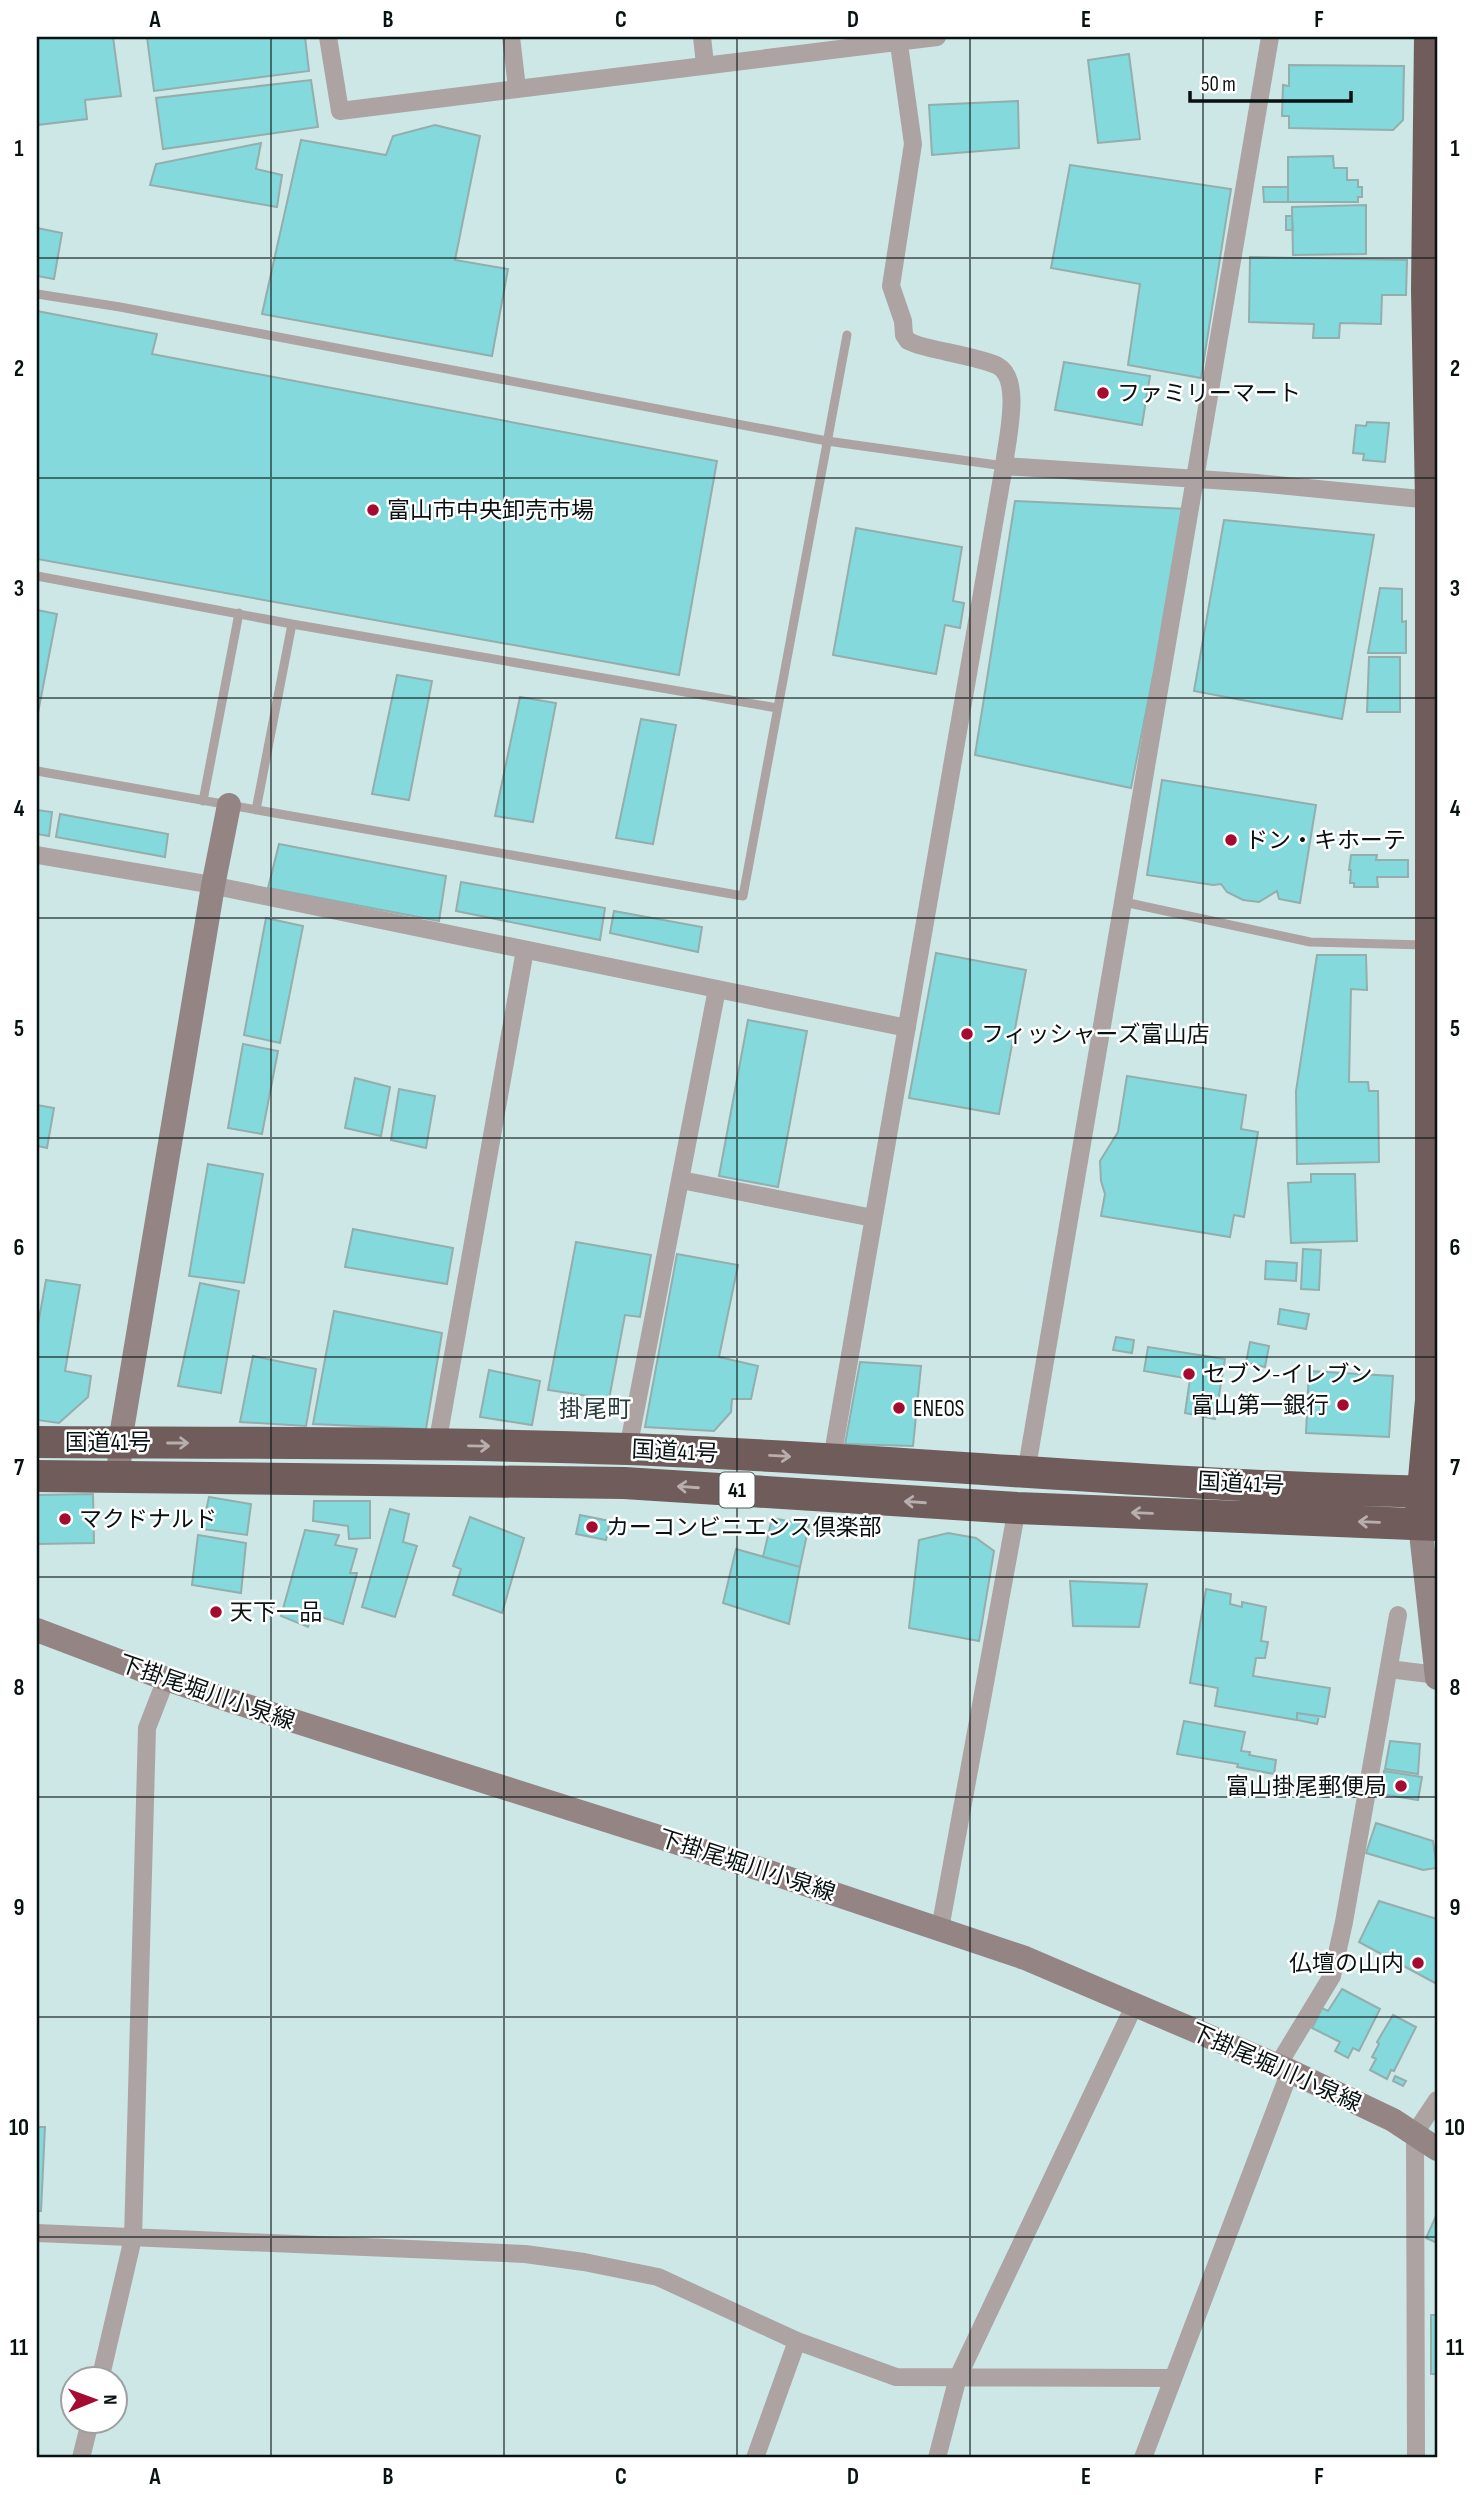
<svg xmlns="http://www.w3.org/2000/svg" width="1474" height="2495" viewBox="0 0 1474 2495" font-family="'Sofia Sans Condensed','Noto Sans JP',sans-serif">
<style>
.building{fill:#83d9dc;stroke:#94adad;stroke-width:2}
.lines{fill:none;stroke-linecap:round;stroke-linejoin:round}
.lane{stroke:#ada3a3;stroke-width:9}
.street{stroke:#ada3a3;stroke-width:18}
.secondary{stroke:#948484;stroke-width:24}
.highway{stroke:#715c5c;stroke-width:32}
.oneway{stroke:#b8aeae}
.grid{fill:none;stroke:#091212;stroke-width:2;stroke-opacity:0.55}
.poi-dot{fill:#a50a30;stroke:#fff;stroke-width:2.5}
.labels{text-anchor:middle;stroke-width:5;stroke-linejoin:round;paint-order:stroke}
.shield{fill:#fff;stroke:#535959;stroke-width:2}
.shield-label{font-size:21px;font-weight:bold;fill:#091212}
.poi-label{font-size:23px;fill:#091212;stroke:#fff;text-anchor:start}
.street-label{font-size:23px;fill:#091212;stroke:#fff}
.neighbourhood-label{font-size:24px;fill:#273d3e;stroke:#fff}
.neatline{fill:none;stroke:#091212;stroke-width:2.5}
.grid-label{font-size:23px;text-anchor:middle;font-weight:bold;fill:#091212}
</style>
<rect width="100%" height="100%" fill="#cde7e7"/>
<path class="building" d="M37 37H113L121 96 85 100 87 119 37 125Z
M147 37H305L309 71 154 91Z
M1129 54 1140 139 1098 143 1088 60Z
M1289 65 1404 66 1403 120 1393 130 1289 128V116H1282L1283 85 1289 86Z
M311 80 318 127 163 149 156 98Z
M1018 101 1019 148 932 155 929 105Z
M435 125 480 136 455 260 508 269 492 356 262 314 301 140 386 155 393 136Z
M261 143 256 169 282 175 277 207 150 185 156 164Z
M1333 156 1334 168H1347V180H1358V187H1362V197H1358V202H1288V157Z
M1070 165 1231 189 1201 378 1128 365 1140 284 1051 268Z
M1263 187H1288V202H1264Z
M1366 205V254L1293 255 1292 207Z
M1286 216H1292L1293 230H1286Z
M37 228 62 233 54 279 37 276Z
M1250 257 1407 260 1406 295H1382L1381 324 1340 323 1339 338H1313L1314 324 1249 322Z
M37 311 157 334 152 354 717 461 679 675 37 559Z
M1064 362 1150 376 1142 425 1055 410Z
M1367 422 1389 423 1385 462 1363 460 1364 454 1353 453 1356 425 1366 426Z
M1015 501 1186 509 1131 788 975 755Z
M1224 520 1374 535 1342 719 1194 691Z
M856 528 962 547 953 601 964 603 960 628 945 625 936 674 833 655Z
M1380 588 1402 589V622L1406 621V653H1368Z
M37 610 57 614 37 718Z
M1369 657H1400V712H1367Z
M397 675 432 681 409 800 372 794Z
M520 697 556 703 533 822 495 816Z
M641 719 676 725 653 844 616 838Z
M1162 780 1316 805 1300 903 1279 899 1277 891 1259 902 1243 900 1227 892 1221 884 1213 885 1147 875Z
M37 810 52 812 49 836 37 834Z
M60 814 168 834 165 857 56 837Z
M279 844 446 876 439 921 268 888Z
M1351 855H1377L1376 860H1408V877H1377L1378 887H1354V883H1350L1351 870H1349Z
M461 882 605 908 600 940 456 911Z
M614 911 702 927 698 952 610 933Z
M266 918 303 926 280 1043 244 1035Z
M936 953 1026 970 999 1114 909 1098Z
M1317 955H1366L1367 990 1351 989 1349 1082H1368L1369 1091H1378L1379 1162 1297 1164 1296 1091Z
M748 1020 807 1031 778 1187 719 1176Z
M243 1044 278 1051 262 1134 228 1128Z
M1127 1076 1246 1095 1241 1129 1258 1132 1244 1217 1234 1215 1230 1237 1101 1216 1105 1194 1101 1181 1100 1161 1118 1132Z
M355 1078 390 1087 381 1136 345 1128Z
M399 1089 435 1096 426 1148 391 1140Z
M37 1105 54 1108 47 1148 37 1146Z
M208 1164 263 1174 244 1283 189 1276Z
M1311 1174H1355L1357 1241 1291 1243 1288 1183 1311 1182Z
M353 1229 453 1248 447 1284 345 1267Z
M576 1242 651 1255 640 1317 625 1315 609 1399 548 1390Z
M1303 1249 1321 1250 1319 1290 1301 1289Z
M677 1254 738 1265 719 1357 758 1366 751 1399H732L731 1412 714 1431 645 1427Z
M1266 1261 1297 1263 1296 1281 1265 1279Z
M46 1280 80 1285 65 1371 91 1376 88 1397 59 1423 37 1420V1330Z
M200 1283 239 1291 221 1393 178 1386Z
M1280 1309 1309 1314 1306 1329 1278 1324Z
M334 1311 442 1333 426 1429 313 1424Z
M1116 1337 1134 1340 1132 1353 1113 1350Z
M1250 1342 1269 1346 1265 1367 1246 1363Z
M1148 1347 1225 1359 1215 1419 1185 1413 1190 1379 1144 1371Z
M253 1356 316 1369 306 1426 240 1422Z
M860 1362 921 1366 913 1446 845 1444Z
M489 1370 540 1381 532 1425 480 1417Z
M1309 1371 1393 1376 1389 1437 1306 1433Z
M93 1494 94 1543 37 1544V1495Z
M209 1497 251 1504 247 1535 202 1529Z
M314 1501H370V1538L349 1539 348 1526 313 1521Z
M390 1509 409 1514 403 1542 417 1546 395 1617 362 1607Z
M580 1515 610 1521 606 1540 576 1534Z
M470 1517 524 1538 502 1613 453 1595 461 1569 453 1566Z
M772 1518 809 1525 800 1567 763 1557Z
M305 1530 339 1535 335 1545 357 1549 350 1573H357L343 1624 312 1614 308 1627 281 1616Z
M948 1533 976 1538 994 1551 979 1641 909 1628 919 1540Z
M198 1535 246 1543 241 1593 192 1585Z
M736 1549 800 1567 789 1624 723 1603Z
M1070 1581 1147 1584 1139 1627 1073 1626Z
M1206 1589 1231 1594 1230 1604 1242 1607V1602L1266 1607 1261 1641 1268 1642 1265 1658H1256L1253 1676 1330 1688 1325 1717 1297 1713V1720L1215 1706 1218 1688 1190 1683Z
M1297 1713 1319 1716 1317 1724 1297 1720Z
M1184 1721 1245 1732 1241 1751 1250 1752 1249 1755 1276 1760 1274 1774 1237 1767 1238 1764 1177 1754Z
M1390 1741 1420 1744 1418 1774 1385 1769Z
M1384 1771 1422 1777 1418 1800 1381 1794Z
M1376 1823 1433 1841 1437 1868 1423 1870 1366 1853Z
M1379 1901 1437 1919V1984L1359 1942Z
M1342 1989 1380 2009 1359 2051 1353 2048 1348 2058 1335 2051 1340 2042 1312 2028 1322 2008 1328 2011Z
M1393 2015 1416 2027 1394 2071 1391 2070 1387 2079 1370 2070 1376 2059 1372 2057 1379 2044 1377 2042Z
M1395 2076 1406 2081 1403 2086 1393 2081Z
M37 2127H45L41 2211H37Z
M1437 2214V2243L1426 2238Z
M1431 2315H1437V2374H1431Z"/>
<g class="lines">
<path class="lane" d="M37 294 120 307 827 441 1004 466
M37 576 292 624 777 708
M37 771 743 896 847 335
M203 801 239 613
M256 810 292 624
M1124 902 1310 942 1425 945"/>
<path class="street" d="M328 37 340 111 937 37
M511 37 517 88
M702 37 705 64
M1004 466 1257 483 1431 500
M37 855 201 883 907 1028
M681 1180 873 1218
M437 1445 525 950
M628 1449 717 989
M832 1459 1004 466C1006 443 1023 380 998 366 983 358 938 351 918 345L908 341 904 335 903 321 891 286 913 144 898 37
M1026 1473 1270 37
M1389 1669 1437 1675
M940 1929 1017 1508
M1278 2065 1332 1976 1344 1922 1398 1615
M37 2233 525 2254 584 2262 658 2277 797 2341 896 2377 1173 2378
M100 2380 133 2238 147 1728 166 1679
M81 2458 90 2422
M755 2458 797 2341
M937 2458 958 2377 1135 2004
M1143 2458 1290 2071
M1416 2458 1415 2133 1437 2100"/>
<path class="secondary" d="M119 1477 120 1442 213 886 229 805
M1420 1524 1437 1678
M37 1630 166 1679 225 1699 763 1870 1025 1958 1290 2071 1393 2120 1437 2149"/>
<path class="highway" d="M37 1442C234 1443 431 1442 628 1449 898 1459 1167 1487 1437 1492
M37 1476 624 1483 1017 1508 1437 1525
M1420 1524 1431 1400V500L1427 290 1430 37"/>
</g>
<defs><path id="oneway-shaft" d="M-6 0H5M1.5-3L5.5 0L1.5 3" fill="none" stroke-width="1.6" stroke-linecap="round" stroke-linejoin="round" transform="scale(1.75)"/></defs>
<g class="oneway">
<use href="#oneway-shaft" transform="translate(178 1443)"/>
<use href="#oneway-shaft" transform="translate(479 1446) rotate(1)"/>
<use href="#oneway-shaft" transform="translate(780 1456) rotate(3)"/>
<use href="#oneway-shaft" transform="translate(688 1487) rotate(-176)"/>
<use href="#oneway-shaft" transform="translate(915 1502) rotate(-176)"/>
<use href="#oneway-shaft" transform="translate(1142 1513) rotate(-178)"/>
<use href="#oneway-shaft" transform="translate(1369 1522) rotate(-178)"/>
</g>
<path class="grid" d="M271 37V2458M504 37V2458M737 37V2458M970 37V2458M1203 37V2458M37 258H1437M37 478H1437M37 698H1437M37 918H1437M37 1138H1437M37 1357H1437M37 1577H1437M37 1797H1437M37 2017H1437M37 2237H1437"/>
<g class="poi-dot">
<circle cx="1103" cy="393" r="7"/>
<circle cx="373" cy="510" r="7"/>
<circle cx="1231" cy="840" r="7"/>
<circle cx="967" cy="1034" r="7"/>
<circle cx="1189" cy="1374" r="7"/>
<circle cx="1343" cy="1405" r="7"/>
<circle cx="899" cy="1408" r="7"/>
<circle cx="65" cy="1519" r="7"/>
<circle cx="592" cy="1527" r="7"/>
<circle cx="216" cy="1612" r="7"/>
<circle cx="1401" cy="1786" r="7"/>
<circle cx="1418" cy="1963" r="7"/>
</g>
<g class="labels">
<rect class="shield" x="719.5" y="1472.5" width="35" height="35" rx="5"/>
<g class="shield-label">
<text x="737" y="1497">41</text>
</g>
<g class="poi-label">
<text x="1117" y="401">ファミリーマート</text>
<text x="387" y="518">富山市中央卸売市場</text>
<text x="1245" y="848">ドン・キホーテ</text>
<text x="981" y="1042">フィッシャーズ富山店</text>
<text x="1203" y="1382">セブン-イレブン</text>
<text x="1329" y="1413" text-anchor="end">富山第一銀行</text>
<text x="913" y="1416">ENEOS</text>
<text x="79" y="1527">マクドナルド</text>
<text x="606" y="1535">カーコンビニエンス倶楽部</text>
<text x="230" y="1620">天下一品</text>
<text x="1387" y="1794" text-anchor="end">富山掛尾郵便局</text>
<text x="1404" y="1971" text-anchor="end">仏壇の山内</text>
</g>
<g class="street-label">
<text x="108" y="1450">国道41号</text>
<text transform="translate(675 1451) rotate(3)" y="8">国道41号</text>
<text transform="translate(1241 1483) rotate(3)" y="8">国道41号</text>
<text transform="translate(207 1692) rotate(19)" y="8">下掛尾堀川小泉線</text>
<text transform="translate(747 1865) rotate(18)" y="8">下掛尾堀川小泉線</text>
<text transform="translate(1276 2067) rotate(24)" y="8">下掛尾堀川小泉線</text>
</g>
<g class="neighbourhood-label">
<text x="595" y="1417">掛尾町</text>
</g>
</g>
<rect width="1474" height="2495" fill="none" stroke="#ffffff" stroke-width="77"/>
<g transform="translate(94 2400) rotate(89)"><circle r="33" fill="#ffffff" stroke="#9da0a0" stroke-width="2"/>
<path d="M0-5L12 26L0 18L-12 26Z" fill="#a50a30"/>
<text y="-10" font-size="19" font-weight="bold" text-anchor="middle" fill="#091212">N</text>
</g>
<path d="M1190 91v10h161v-10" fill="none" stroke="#091212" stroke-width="3.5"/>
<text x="1201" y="91" font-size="21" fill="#091212" stroke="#ffffff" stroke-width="5" paint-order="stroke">50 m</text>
<rect x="38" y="38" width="1398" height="2418" class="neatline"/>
<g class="grid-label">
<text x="155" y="27">A</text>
<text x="388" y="27">B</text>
<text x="621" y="27">C</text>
<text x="853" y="27">D</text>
<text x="1086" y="27">E</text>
<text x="1319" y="27">F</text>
<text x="19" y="156">1</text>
<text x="1455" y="156">1</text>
<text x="19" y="376">2</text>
<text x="1455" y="376">2</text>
<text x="19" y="596">3</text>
<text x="1455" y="596">3</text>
<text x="19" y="816">4</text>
<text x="1455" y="816">4</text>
<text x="19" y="1036">5</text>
<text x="1455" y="1036">5</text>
<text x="19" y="1255">6</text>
<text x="1455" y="1255">6</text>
<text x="19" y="1475">7</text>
<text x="1455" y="1475">7</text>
<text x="19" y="1695">8</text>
<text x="1455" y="1695">8</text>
<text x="19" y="1915">9</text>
<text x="1455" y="1915">9</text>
<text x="19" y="2135">10</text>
<text x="1455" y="2135">10</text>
<text x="19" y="2355">11</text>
<text x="1455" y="2355">11</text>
<text x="155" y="2484">A</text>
<text x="388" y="2484">B</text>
<text x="621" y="2484">C</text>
<text x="853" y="2484">D</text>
<text x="1086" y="2484">E</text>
<text x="1319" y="2484">F</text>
</g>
</svg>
